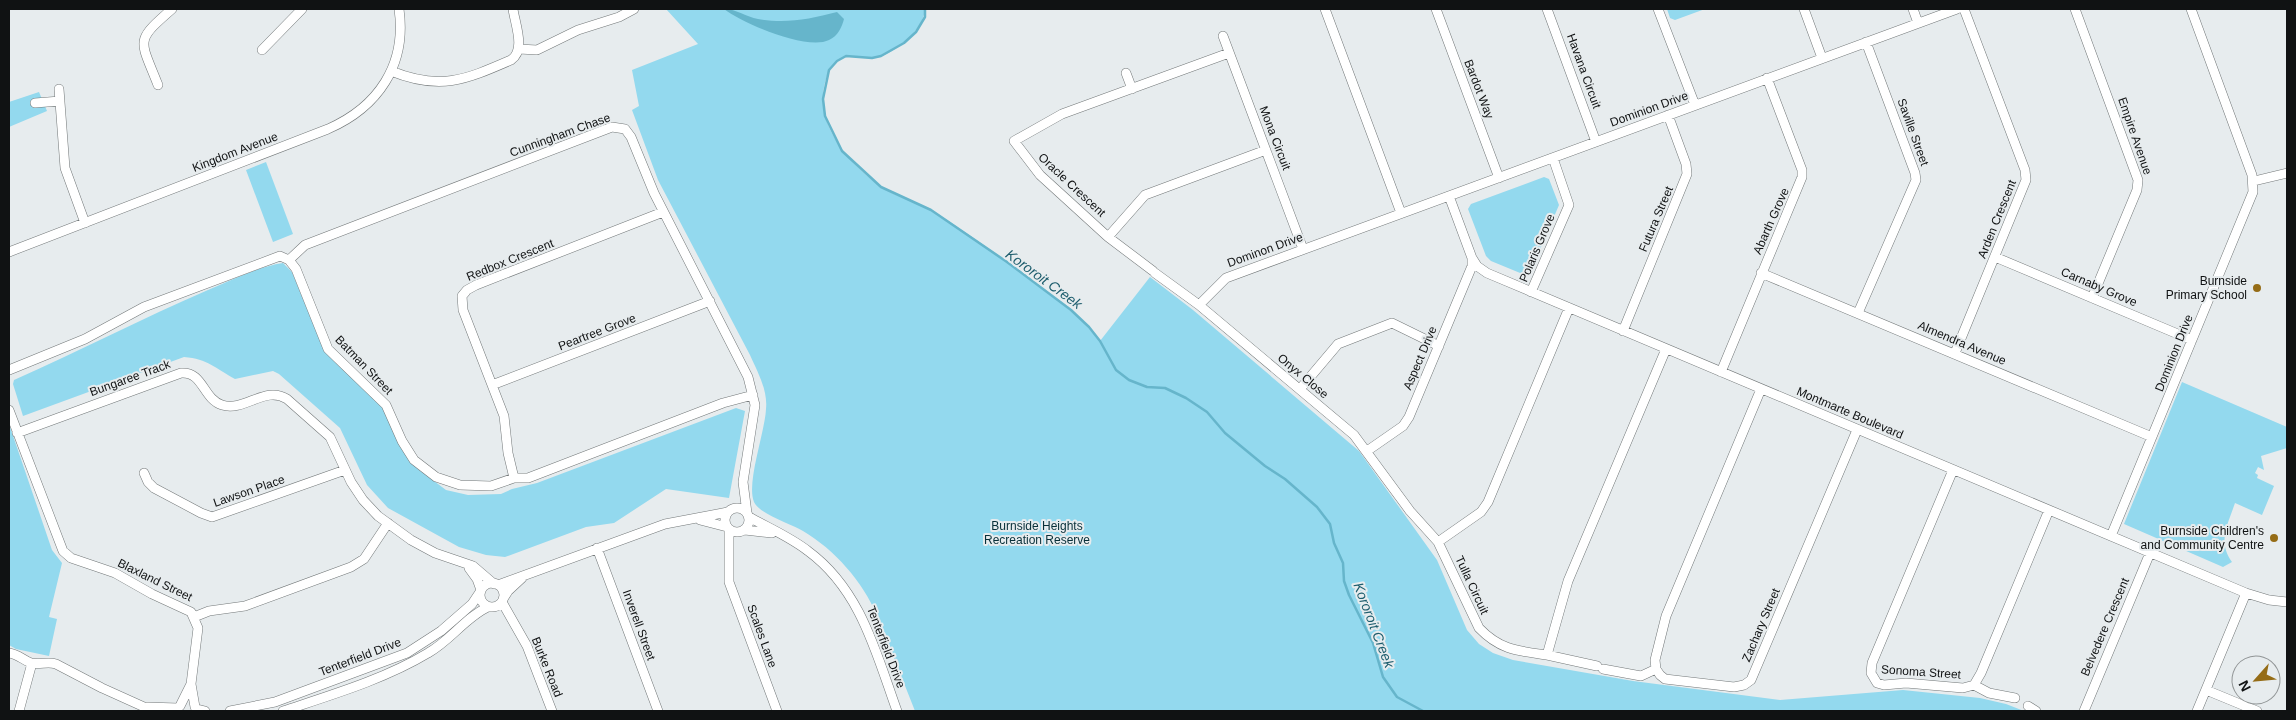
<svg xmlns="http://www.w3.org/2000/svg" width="2296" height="720" viewBox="0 0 2296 720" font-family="Arial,sans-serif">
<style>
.green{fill:#93d9ee}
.water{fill:#66b5cb}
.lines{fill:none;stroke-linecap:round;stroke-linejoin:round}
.stream{stroke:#66b5cb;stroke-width:2.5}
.minor-casing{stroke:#737879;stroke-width:10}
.minor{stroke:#fff;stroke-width:9}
.poi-dot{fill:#956c16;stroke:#e7ecee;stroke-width:2}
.labels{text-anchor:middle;stroke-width:4;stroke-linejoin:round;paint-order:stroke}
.street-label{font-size:12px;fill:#101213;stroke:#e7ecee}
.poi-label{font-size:12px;fill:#101213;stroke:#e7ecee;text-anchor:end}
.park-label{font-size:12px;fill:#083039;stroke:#e7ecee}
.water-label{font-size:14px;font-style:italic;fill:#1d5d6d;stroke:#e7ecee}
</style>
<rect width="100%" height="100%" fill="#e7ecee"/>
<path class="green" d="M666 9H925C924 30 894 55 874 58 865 59 856 56 847 57 829 59 823 84 823 99 822 133 855 169 882 187 897 198 917 201 933 211 965 231 996 254 1026 276 1053 296 1079 315 1100 341L1150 277 1193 310 1359 451 1437 560 1467 630 1479 644 1493 653 1513 660 1633 681 1780 700 1903 690 1980 698 2006 704 2024 711H915L877 615C862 581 835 550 803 531 792 524 759 514 754 502 746 483 765 432 766 409 768 390 757 371 750 355L658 180 632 110 639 106 632 70 698 44Z
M1667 9H1705L1675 20 1670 18Z
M39 92 47 111 9 127V102Z
M266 162 293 234 273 242 246 170Z
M1544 177 1549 179 1559 205 1530 273 1525 275 1491 261 1486 256 1468 209 1471 204Z
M283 263 292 272 323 348 382 406 404 450 418 469 446 490 468 495 501 494 512 489 537 483 736 408 745 411 729 498 666 489 614 523 586 527 505 557 486 555 459 547 388 508 367 485 340 428 279 374 273 371 235 379C215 368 208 359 184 357L23 416 13 384 14 380C79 351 143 318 208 290 232 280 257 267 283 263Z
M2182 382 2287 427V448L2261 456 2264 470 2258 467 2255 473 2258 475 2257 478 2274 486 2262 515 2235 503C2228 524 2217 542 2232 562L2223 567 2124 524Z
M9 424 52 550 62 563 49 617 57 619 49 656 16 649 9 645Z"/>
<path class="water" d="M724 9C737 9 746 17 758 19 786 24 810 19 837 12L844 19C842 27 838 36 829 40 807 51 742 23 724 9Z"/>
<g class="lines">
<path class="stream" d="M925 9V17L916 32 904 43 881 56 872 58 846 56 837 61 829 70 823 99 825 116 842 151 881 187 931 210 1007 262 1071 310 1089 327 1100 341 1116 370 1129 380 1147 387 1165 388 1186 398 1207 412 1225 433 1265 466 1285 479 1317 507 1330 524 1334 543 1343 563 1344 581 1349 595 1373 643 1383 677 1397 697 1423 711"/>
<g class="minor-casing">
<path id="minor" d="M1325 9 1401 213
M1436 9 1499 178
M1547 9 1596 142
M1658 9 1695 105
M1804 9 1822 58
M1913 9 1918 23
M2075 9 2138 180 2137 190 2092 298
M1223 36 1303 249
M519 49 537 50 578 30 619 17 634 9
M262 50 302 9
M1229 53 1062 114 1014 141 1040 175 1108 237 1145 195 1266 150
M391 71C440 91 465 80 511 60 526 50 515 24 513 9
M1126 73 1132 89
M158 85C140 39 134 42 172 9
M59 89 65 168 85 223
M35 103 60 101
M2254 181 2287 173
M1449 196 1472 258 1477 266 1487 273 2246 593 2269 600 2287 602
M1108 237 1153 271
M9 252 328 129C378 107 407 65 399 9
M1995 257 2192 340
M289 260 305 245 612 127 625 129 631 137 654 193 748 377 755 405 743 482 747 513
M1155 273 1199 305 1354 435 1410 511 1438 542
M1761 273 2152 437
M1531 292 1569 205 1553 158
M1199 305 1226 278 1957 9
M1569 308 1488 502 1481 512 1438 542 1479 628C1500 650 1518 651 1547 655L1568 581 1666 349
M1858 313 1916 180 1915 173 1866 42
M1623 331 1687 174 1686 164 1668 115
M1955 353 2026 180 2025 170 1964 9
M9 370 85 339 144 307 280 256 289 260 296 269 328 349 386 405 402 441 414 460 436 477 460 485 491 486 514 478H528L723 403 753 395
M1721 372 1802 177V170L1767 78
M492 385 710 301
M1300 389 1338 344 1392 323 1439 346
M1761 389 1666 616 1655 660 1656 669 1660 675 1665 679 1734 687 1744 685 1751 680 1857 430
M9 410 63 551 71 558 115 573 152 594 191 612 198 628 191 684 195 707
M17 433 181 373C203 371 203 399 222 405 245 412 265 385 287 399L330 437 351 482 363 500 378 516 411 540 435 553 473 566 494 584
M1367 451 1403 426 1409 417 1472 266V258
M1953 470 1872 663 1871 673 1877 683 1884 685 1906 683 1963 688 1974 685 1981 673 2049 510
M144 473 148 482 154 488 201 513 212 517 345 470
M514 478 508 453 504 416 463 310 462 296 467 290 476 285 663 212
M725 520a12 12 0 1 1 24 0a12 12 0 1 1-24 0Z
M749 517C769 528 790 537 808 551 861 590 876 653 897 711
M700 520 727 527
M729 530V582L777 711
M745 530 772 533
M2111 536 2253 192 2252 175 2191 9
M597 548 658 711
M469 568 477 579 481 590
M480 595a12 12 0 1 1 24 0a12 12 0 1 1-24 0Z
M498 585 665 524 728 512
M503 599 508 591 522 578
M502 602 527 646 552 711
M194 617 209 611 245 606 351 567 364 559 388 523
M9 653C18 654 23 660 31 663 40 665 48 661 56 664L102 688 153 711
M1547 655 1597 666
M1603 669 1641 676 1656 669
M1974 685 1989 693 2015 698
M2206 690 2257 711
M180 706 191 684
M2028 706 2036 711
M147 707 178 708
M197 709 205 711
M19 711 32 663
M230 711 275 702 407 653 441 631 472 604 480 592
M283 711C331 695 385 679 428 653 450 641 466 617 488 607
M2084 711 2150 553
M2197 711 2246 593"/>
</g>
<use href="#minor" class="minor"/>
</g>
<g class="poi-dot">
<circle cx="2257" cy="288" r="5"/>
<circle cx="2274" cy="538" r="5"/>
</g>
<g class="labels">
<g class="street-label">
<text transform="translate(1584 71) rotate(70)" y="4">Havana Circuit</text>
<text transform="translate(1479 89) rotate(69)" y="4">Bardot Way</text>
<text transform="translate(1649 109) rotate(-20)" y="4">Dominion Drive</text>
<text transform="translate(1913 132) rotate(70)" y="4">Saville Street</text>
<text transform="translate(560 135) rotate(-20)" y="4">Cunningham Chase</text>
<text transform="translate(2135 136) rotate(71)" y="4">Empire Avenue</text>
<text transform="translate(1275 138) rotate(69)" y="4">Mona Circuit</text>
<text transform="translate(235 152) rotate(-21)" y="4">Kingdom Avenue</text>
<text transform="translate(1072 185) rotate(43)" y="4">Oracle Crescent</text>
<text transform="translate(1656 219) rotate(-67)" y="4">Futura Street</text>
<text transform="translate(1997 219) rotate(-68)" y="4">Arden Crescent</text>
<text transform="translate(1771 221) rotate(-66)" y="4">Abarth Grove</text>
<text transform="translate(1537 248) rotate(-67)" y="4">Polaris Grove</text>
<text transform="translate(1265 250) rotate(-20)" y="4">Dominon Drive</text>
<text transform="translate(510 260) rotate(-22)" y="4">Redbox Crescent</text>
<text transform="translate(2099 287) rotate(23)" y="4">Carnaby Grove</text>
<text transform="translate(597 332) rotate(-21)" y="4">Peartree Grove</text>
<text transform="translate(1962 343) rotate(23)" y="4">Almendra Avenue</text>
<text transform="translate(2174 353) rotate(-68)" y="4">Dominion Drive</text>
<text transform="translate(1420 358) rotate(-67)" y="4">Aspect Drive</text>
<text transform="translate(364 365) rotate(46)" y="4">Batman Street</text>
<text transform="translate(1303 376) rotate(40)" y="4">Onyx Close</text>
<text transform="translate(130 378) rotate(-20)" y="4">Bungaree Track</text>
<text transform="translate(1850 413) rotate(23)" y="4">Montmarte Boulevard</text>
<text transform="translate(249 491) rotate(-19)" y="4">Lawson Place</text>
<text transform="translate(155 580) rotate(26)" y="4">Blaxland Street</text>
<text transform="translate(1472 585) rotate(65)" y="4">Tulla Circuit</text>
<text transform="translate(639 625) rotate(70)" y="4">Inverell Street</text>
<text transform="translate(1761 625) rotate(-67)" y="4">Zachary Street</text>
<text transform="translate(2105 627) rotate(-67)" y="4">Belvedere Crescent</text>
<text transform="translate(762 636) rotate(70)" y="4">Scales Lane</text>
<text transform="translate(886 647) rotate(69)" y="4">Tenterfield Drive</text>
<text transform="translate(360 657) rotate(-21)" y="4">Tenterfield Drive</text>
<text transform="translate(547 667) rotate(68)" y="4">Burke Road</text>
<text transform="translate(1921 672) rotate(4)" y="4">Sonoma Street</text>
</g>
<g class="poi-label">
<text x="2247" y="285">Burnside<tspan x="2247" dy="14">Primary School</tspan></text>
<text x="2264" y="535">Burnside Children's<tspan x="2264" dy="14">and Community Centre</tspan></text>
</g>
<g class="park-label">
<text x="1037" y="530">Burnside Heights<tspan x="1037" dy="14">Recreation Reserve</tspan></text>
</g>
<g class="water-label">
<text transform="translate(1044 279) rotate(36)" y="5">Kororoit Creek</text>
<text transform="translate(1374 625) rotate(69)" y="5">Kororoit Creek</text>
</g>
</g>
<rect width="2296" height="720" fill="none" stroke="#101213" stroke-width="20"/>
<g transform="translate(2256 680) rotate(243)"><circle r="24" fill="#e7ecee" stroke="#919596"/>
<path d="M0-4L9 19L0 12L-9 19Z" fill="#956c16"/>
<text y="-8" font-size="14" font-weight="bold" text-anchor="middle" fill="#101213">N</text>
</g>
</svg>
